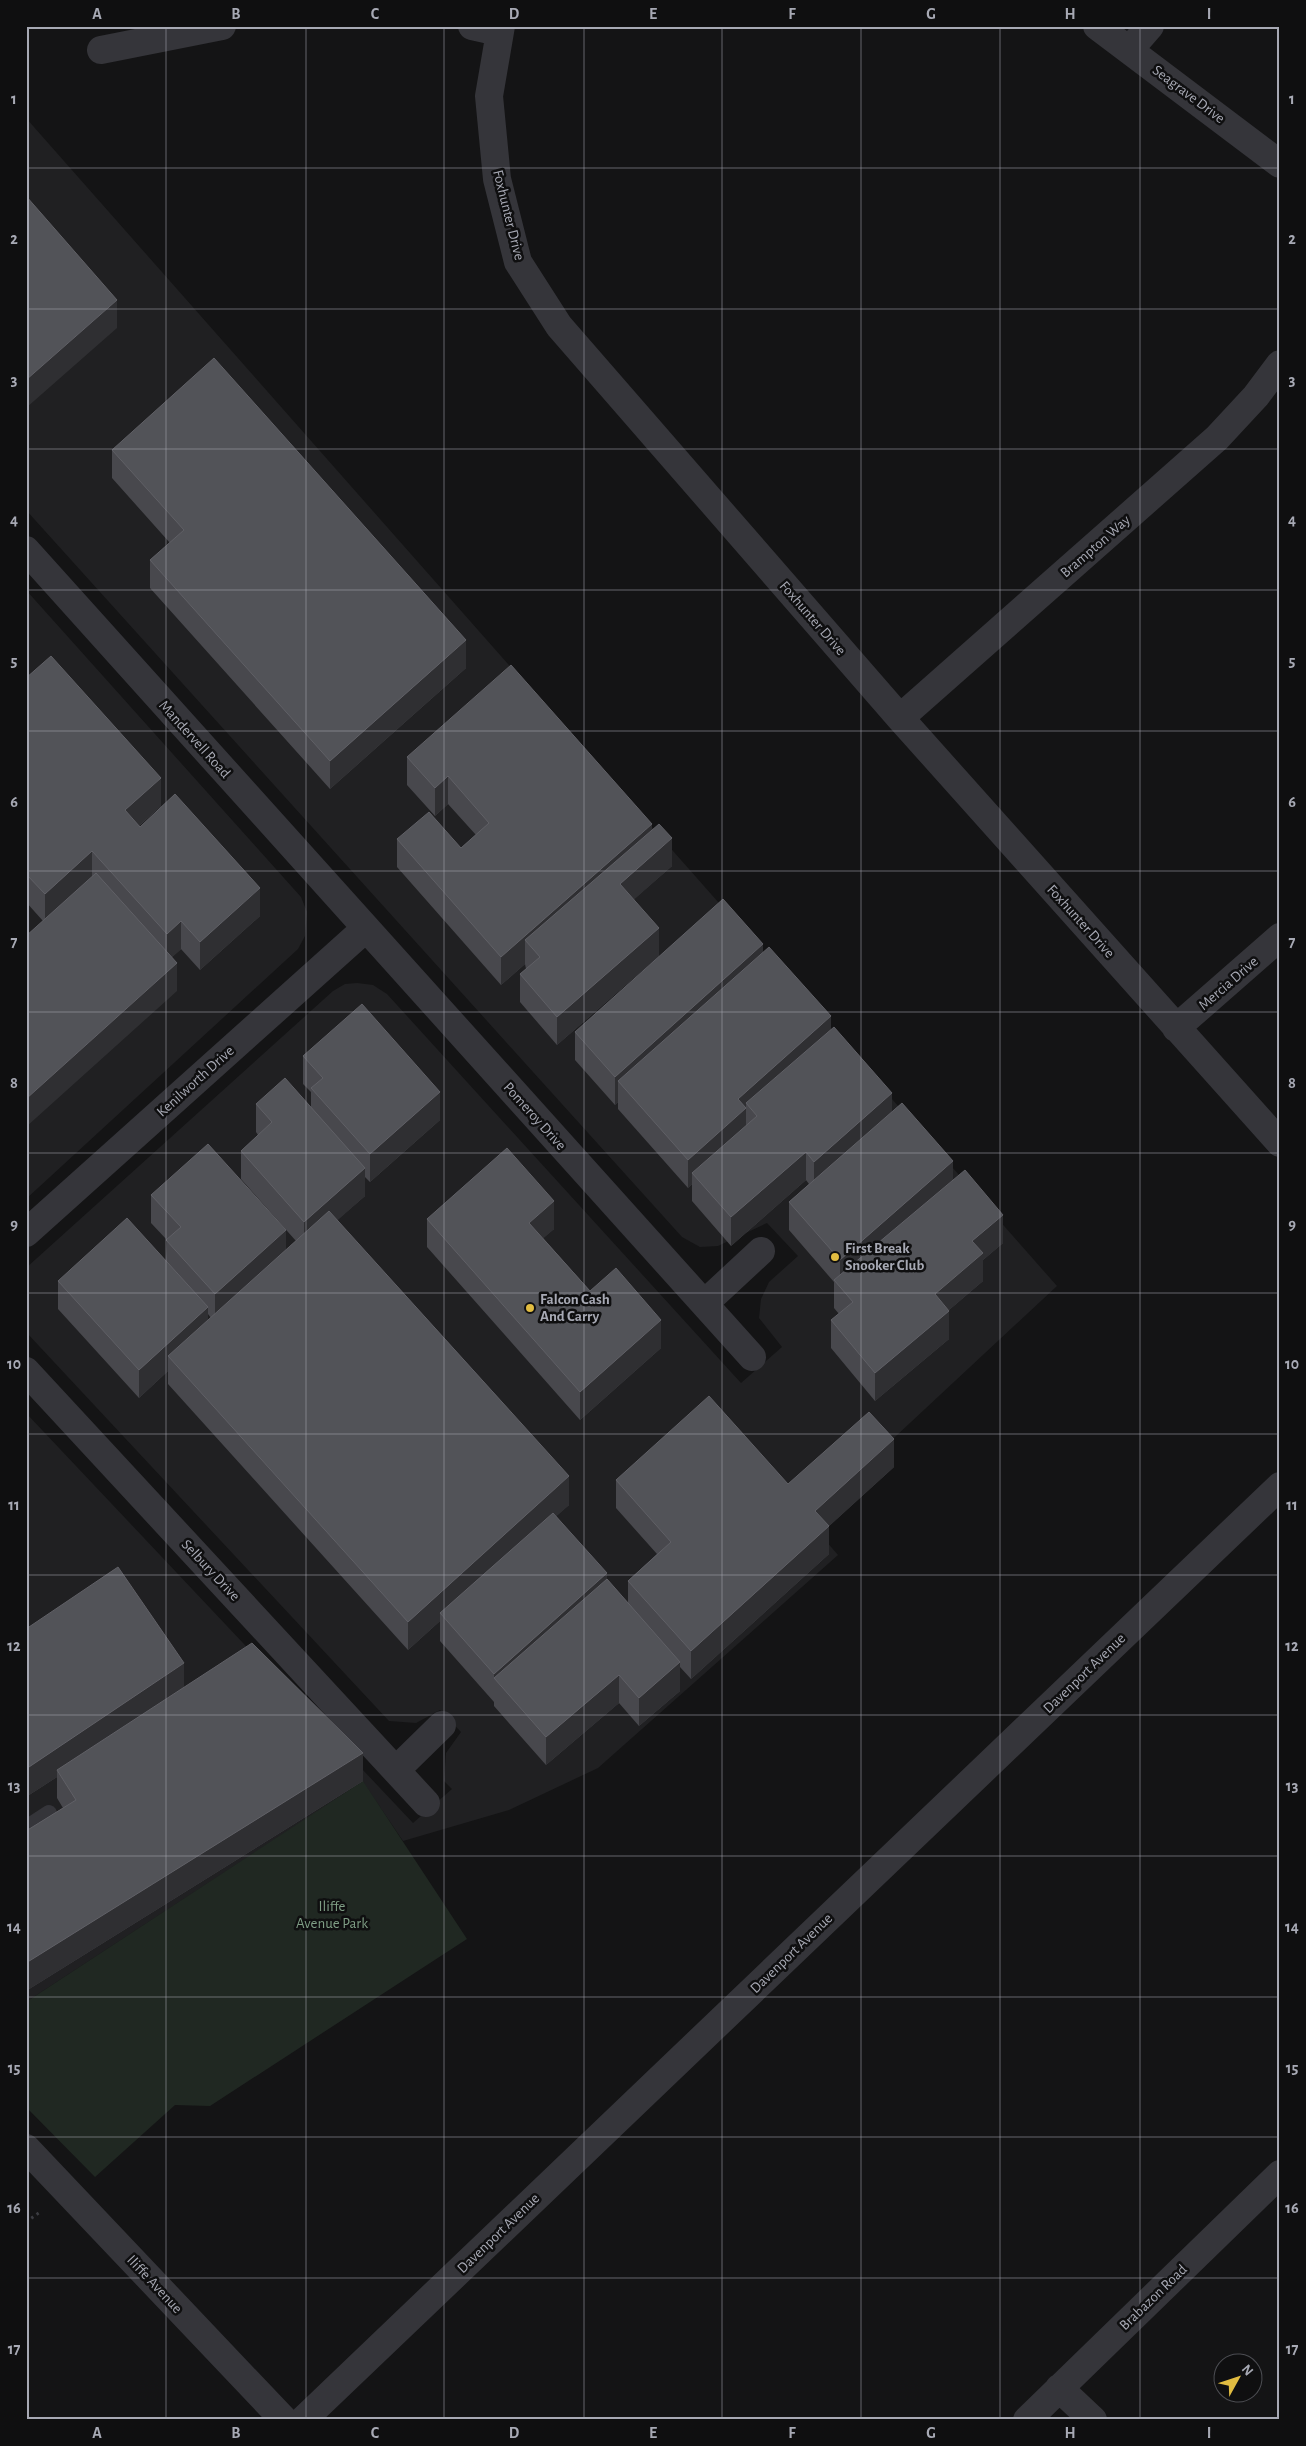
<svg xmlns="http://www.w3.org/2000/svg" width="1306" height="2446" viewBox="0 0 1306 2446" font-family="'Alegreya Sans',sans-serif">
<style>
.built{fill:#202022}
.green{fill:#202822}
.lines{fill:none;stroke-linecap:round;stroke-linejoin:round}
.path{stroke:#3b3c41;stroke-width:3;stroke-dasharray:2.5 4;stroke-linecap:butt}
.lane{stroke:#35353a;stroke-width:16}
.street{stroke:#35353a;stroke-width:28}
.wall{fill:#48484d;fill-rule:evenodd}
.shaded-wall{fill:#2f2f32}
.building{fill:#525358;stroke:#606066}
.grid{fill:none;stroke:#a7a9b4;stroke-width:1;stroke-opacity:0.55}
.poi-dot{fill:#e1bc41;stroke:#0f0f10;stroke-width:2}
.labels{text-anchor:middle;stroke-width:5;stroke-linejoin:round;paint-order:stroke}
.street-label{font-size:15px;fill:#a7a9b4;stroke:#0f0f10}
.poi-label{font-size:15px;font-weight:bold;fill:#a7a9b4;stroke:#0f0f10;text-anchor:start}
.park-label{font-size:15px;fill:#7f9e85;stroke:#0f0f10}
.neatline{fill:none;stroke:#a7a9b4;stroke-width:2}
.grid-label{font-size:16px;text-anchor:middle;font-weight:bold;fill:#a7a9b4}
</style>
<rect width="100%" height="100%" fill="#141415"/>
<path class="built" d="M26 118 1057 1286 807 1519 838 1555 598 1768 509 1810 403 1841 363 1782 26 2002V1413L413 1823 452 1789 444 1781 446 1753 461 1732 440 1710 416 1723 389 1721 26 1332V1268L333 991 345 984 357 983 373 985 387 994 741 1383 782 1347 759 1318 761 1299 769 1282 798 1256 767 1223 718 1246 700 1247 682 1237 26 510Z
M26 590 301 897 307 912 305 936 298 949 26 1199Z"/>
<path class="green" d="M363 1781 467 1939 210 2106 175 2105 95 2177 26 2107V2002Z"/>
<g class="lines">
<path class="path" d="M26 2222 40 2212"/>
<path class="lane" d="M26 1828 49 1813"/>
<path class="street" d="M472 26 499 32
M501 26 489 96 497 179 518 262 559 326 900 718 1280 1143
M1097 26 1280 164
M1130 49 1150 26
M101 50 222 26
M26 550 752 1357
M900 718 1217 438 1256 396 1280 364
M1176 1028 1280 937
M26 1233 365 929
M705 1303 761 1251
M26 1371 426 1803
M396 1770 442 1725
M26 2148 284 2420
M1059 2388 1093 2420
M303 2420 1280 1486
M1027 2420 1280 2174"/>
</g>
<path class="wall" d="M112 450 466 668 330 789 150 588V560L170 543 112 478Z
M26 678 161 806 139 826 260 916 200 970 181 949 172 957 177 991 43 921 26 902Z
M407 757 652 830 672 866 634 899 659 956 557 1045 520 1002V974L526 969 525 964 501 985 397 867V839L461 848 476 835 448 804 435 816 407 785Z
M763 952 831 1029 892 1111 953 1179 1003 1243 983 1260V1281L949 1310V1339L875 1401 831 1348V1320L839 1314 834 1308V1282L789 1230V1202L809 1184 806 1180 731 1246 692 1201V1184L688 1188 618 1109V1102L615 1105 575 1060V1032Z
M303 1056 440 1120 370 1182 365 1177V1196L337 1220 569 1505 556 1516 607 1580 628 1603V1581L657 1554 616 1508V1480L788 1484 894 1467 829 1526V1554L691 1679 680 1667V1691L639 1726 619 1703 546 1765 494 1706V1702L440 1641V1621L408 1650 168 1384V1371L139 1398 58 1309V1281L166 1261 167 1240 151 1223V1195L286 1251 296 1241 241 1179V1151L258 1135 256 1132V1104L311 1107V1092L303 1084ZM208 1314 211 1318 208 1321Z
M427 1219 554 1229 543 1238 590 1291 661 1348 580 1420 427 1247Z
M26 1629 184 1687 363 1781 26 1991V1831L63 1808 57 1798V1777L26 1797Z"/>
<path class="shaded-wall" d="M117 300V328L26 408V380Z
M466 640V668L330 789V761Z
M448 776V804L435 816V788Z
M161 778V806L125 838V810Z
M652 824V852L525 940V964L501 985V957Z
M672 838V866L620 912V884Z
M92 851V879L45 922V894Z
M260 888V916L200 970V942Z
M181 921V949L167 962V934Z
M659 928V956L557 1045V1017Z
M763 944V972L618 1081V1102L615 1105V1077Z
M177 963V991L26 1127V1099Z
M831 1016V1044L746 1103V1136L692 1173V1184L688 1188V1160L738 1099Z
M440 1092V1120L370 1182V1154Z
M892 1093V1122L814 1190V1162Z
M806 1152V1180L731 1246V1217Z
M953 1161V1189L840 1286V1260Z
M365 1168V1196L304 1250V1222Z
M554 1201V1229L529 1251V1223Z
M1003 1215V1243L983 1260V1281L935 1322V1294L972 1241Z
M286 1230V1259L215 1322V1294Z
M208 1307V1335L168 1356V1371L139 1398V1370Z
M949 1311V1339L875 1401V1373Z
M661 1320V1348L580 1420V1392Z
M894 1439V1467L815 1539V1511Z
M569 1476V1505L444 1618 440 1613V1621L408 1650V1622Z
M829 1526V1554L691 1679V1651Z
M607 1573V1602L494 1678V1674Z
M680 1662V1691L639 1726V1698Z
M184 1663V1691L57 1770V1777L26 1797V1769Z
M619 1675V1703L546 1765V1737Z
M363 1753V1781L26 1991V1963Z"/>
<path class="building" d="M26 196 117 300 26 380Z
M214 358 466 640 330 761 150 560 184 530 112 450Z
M51 656 161 778 125 810 140 827 175 794 260 888 200 942 181 921 167 934 92 851 45 894 26 874V678Z
M511 665 652 824 501 957 397 839 429 812 461 848 489 823 448 776 435 788 407 757Z
M659 824 672 838 620 884 659 928 557 1017 520 974 540 957 525 940Z
M96 873 177 963 26 1099V936Z
M723 899 763 944 615 1077 575 1032Z
M769 947 831 1016 738 1099 746 1108 688 1160 618 1081Z
M362 1004 440 1092 370 1154 311 1088 323 1078 303 1056Z
M834 1027 892 1093 814 1162 806 1152 731 1217 692 1173 757 1116 746 1103Z
M285 1078 365 1168 304 1222 241 1151 272 1122 256 1104Z
M902 1103 953 1161 840 1260 789 1202Z
M208 1144 286 1230 215 1294 166 1240 181 1227 151 1195Z
M507 1148 554 1201 529 1223 590 1291 616 1268 661 1320 580 1392 427 1219Z
M965 1170 1003 1215 972 1241 983 1253 935 1294 949 1311 875 1373 831 1320 853 1302 834 1280Z
M329 1211 569 1476 408 1622 168 1356Z
M127 1218 208 1307 139 1370 58 1281Z
M709 1396 788 1484 869 1412 894 1439 815 1511 829 1526 691 1651 628 1581 671 1542 616 1480Z
M553 1513 607 1573 494 1674 440 1613Z
M118 1567 184 1663 26 1769V1629Z
M607 1579 680 1662 639 1698 619 1675 546 1737 494 1678Z
M252 1643 363 1753 26 1963V1831L76 1800 57 1770Z"/>
<path class="grid" d="M166 26V2420M306 26V2420M444 26V2420M584 26V2420M722 26V2420M861 26V2420M1000 26V2420M1140 26V2420M26 168H1280M26 309H1280M26 449H1280M26 590H1280M26 731H1280M26 871H1280M26 1012H1280M26 1153H1280M26 1293H1280M26 1434H1280M26 1575H1280M26 1715H1280M26 1856H1280M26 1997H1280M26 2137H1280M26 2278H1280"/>
<g class="poi-dot">
<circle cx="835" cy="1257" r="5"/>
<circle cx="530" cy="1308" r="5"/>
</g>
<g class="labels">
<g class="street-label">
<text transform="translate(1189 94) rotate(37)" y="5">Seagrave Drive</text>
<text transform="translate(509 215) rotate(76)" y="5">Foxhunter Drive</text>
<text transform="translate(1095 546) rotate(-41)" y="5">Brampton Way</text>
<text transform="translate(813 618) rotate(49)" y="5">Foxhunter Drive</text>
<text transform="translate(195 739) rotate(48)" y="5">Mandervell Road</text>
<text transform="translate(1081 921) rotate(48)" y="5">Foxhunter Drive</text>
<text transform="translate(1228 983) rotate(-41)" y="5">Mercia Drive</text>
<text transform="translate(195 1081) rotate(-42)" y="5">Kenilworth Drive</text>
<text transform="translate(535 1116) rotate(48)" y="5">Pomeroy Drive</text>
<text transform="translate(211 1570) rotate(47)" y="5">Selbury Drive</text>
<text transform="translate(1084 1673) rotate(-44)" y="5">Davenport Avenue</text>
<text transform="translate(791 1953) rotate(-44)" y="5">Davenport Avenue</text>
<text transform="translate(498 2233) rotate(-44)" y="5">Davenport Avenue</text>
<text transform="translate(155 2284) rotate(47)" y="5">Iliffe Avenue</text>
<text transform="translate(1153 2297) rotate(-44)" y="5">Brabazon Road</text>
</g>
<g class="poi-label">
<text x="845" y="1253">First Break<tspan x="845" dy="17">Snooker Club</tspan></text>
<text x="540" y="1304">Falcon Cash<tspan x="540" dy="17">And Carry</tspan></text>
</g>
<g class="park-label">
<text x="332" y="1911">Iliffe<tspan x="332" dy="17">Avenue Park</tspan></text>
</g>
</g>
<rect width="1306" height="2446" fill="none" stroke="#0f0f10" stroke-width="55"/>
<g transform="translate(1238 2378) rotate(50)"><circle r="24" fill="#0f0f10" stroke="#4c4d52"/>
<path d="M0-4L9 19L0 12L-9 19Z" fill="#e1bc41"/>
<text y="-8" font-size="14" font-weight="bold" text-anchor="middle" fill="#a7a9b4">N</text>
</g>
<rect x="28" y="28" width="1250" height="2390" class="neatline"/>
<g class="grid-label">
<text x="97" y="19">A</text>
<text x="236" y="19">B</text>
<text x="375" y="19">C</text>
<text x="514" y="19">D</text>
<text x="653" y="19">E</text>
<text x="792" y="19">F</text>
<text x="931" y="19">G</text>
<text x="1070" y="19">H</text>
<text x="1209" y="19">I</text>
<text x="14" y="104">1</text>
<text x="1292" y="104">1</text>
<text x="14" y="244">2</text>
<text x="1292" y="244">2</text>
<text x="14" y="385">3</text>
<text x="1292" y="385">3</text>
<text x="14" y="525">4</text>
<text x="1292" y="525">4</text>
<text x="14" y="666">5</text>
<text x="1292" y="666">5</text>
<text x="14" y="807">6</text>
<text x="1292" y="807">6</text>
<text x="14" y="947">7</text>
<text x="1292" y="947">7</text>
<text x="14" y="1088">8</text>
<text x="1292" y="1088">8</text>
<text x="14" y="1229">9</text>
<text x="1292" y="1229">9</text>
<text x="14" y="1369">10</text>
<text x="1292" y="1369">10</text>
<text x="14" y="1510">11</text>
<text x="1292" y="1510">11</text>
<text x="14" y="1651">12</text>
<text x="1292" y="1651">12</text>
<text x="14" y="1791">13</text>
<text x="1292" y="1791">13</text>
<text x="14" y="1932">14</text>
<text x="1292" y="1932">14</text>
<text x="14" y="2073">15</text>
<text x="1292" y="2073">15</text>
<text x="14" y="2213">16</text>
<text x="1292" y="2213">16</text>
<text x="14" y="2354">17</text>
<text x="1292" y="2354">17</text>
<text x="97" y="2438">A</text>
<text x="236" y="2438">B</text>
<text x="375" y="2438">C</text>
<text x="514" y="2438">D</text>
<text x="653" y="2438">E</text>
<text x="792" y="2438">F</text>
<text x="931" y="2438">G</text>
<text x="1070" y="2438">H</text>
<text x="1209" y="2438">I</text>
</g>
</svg>
